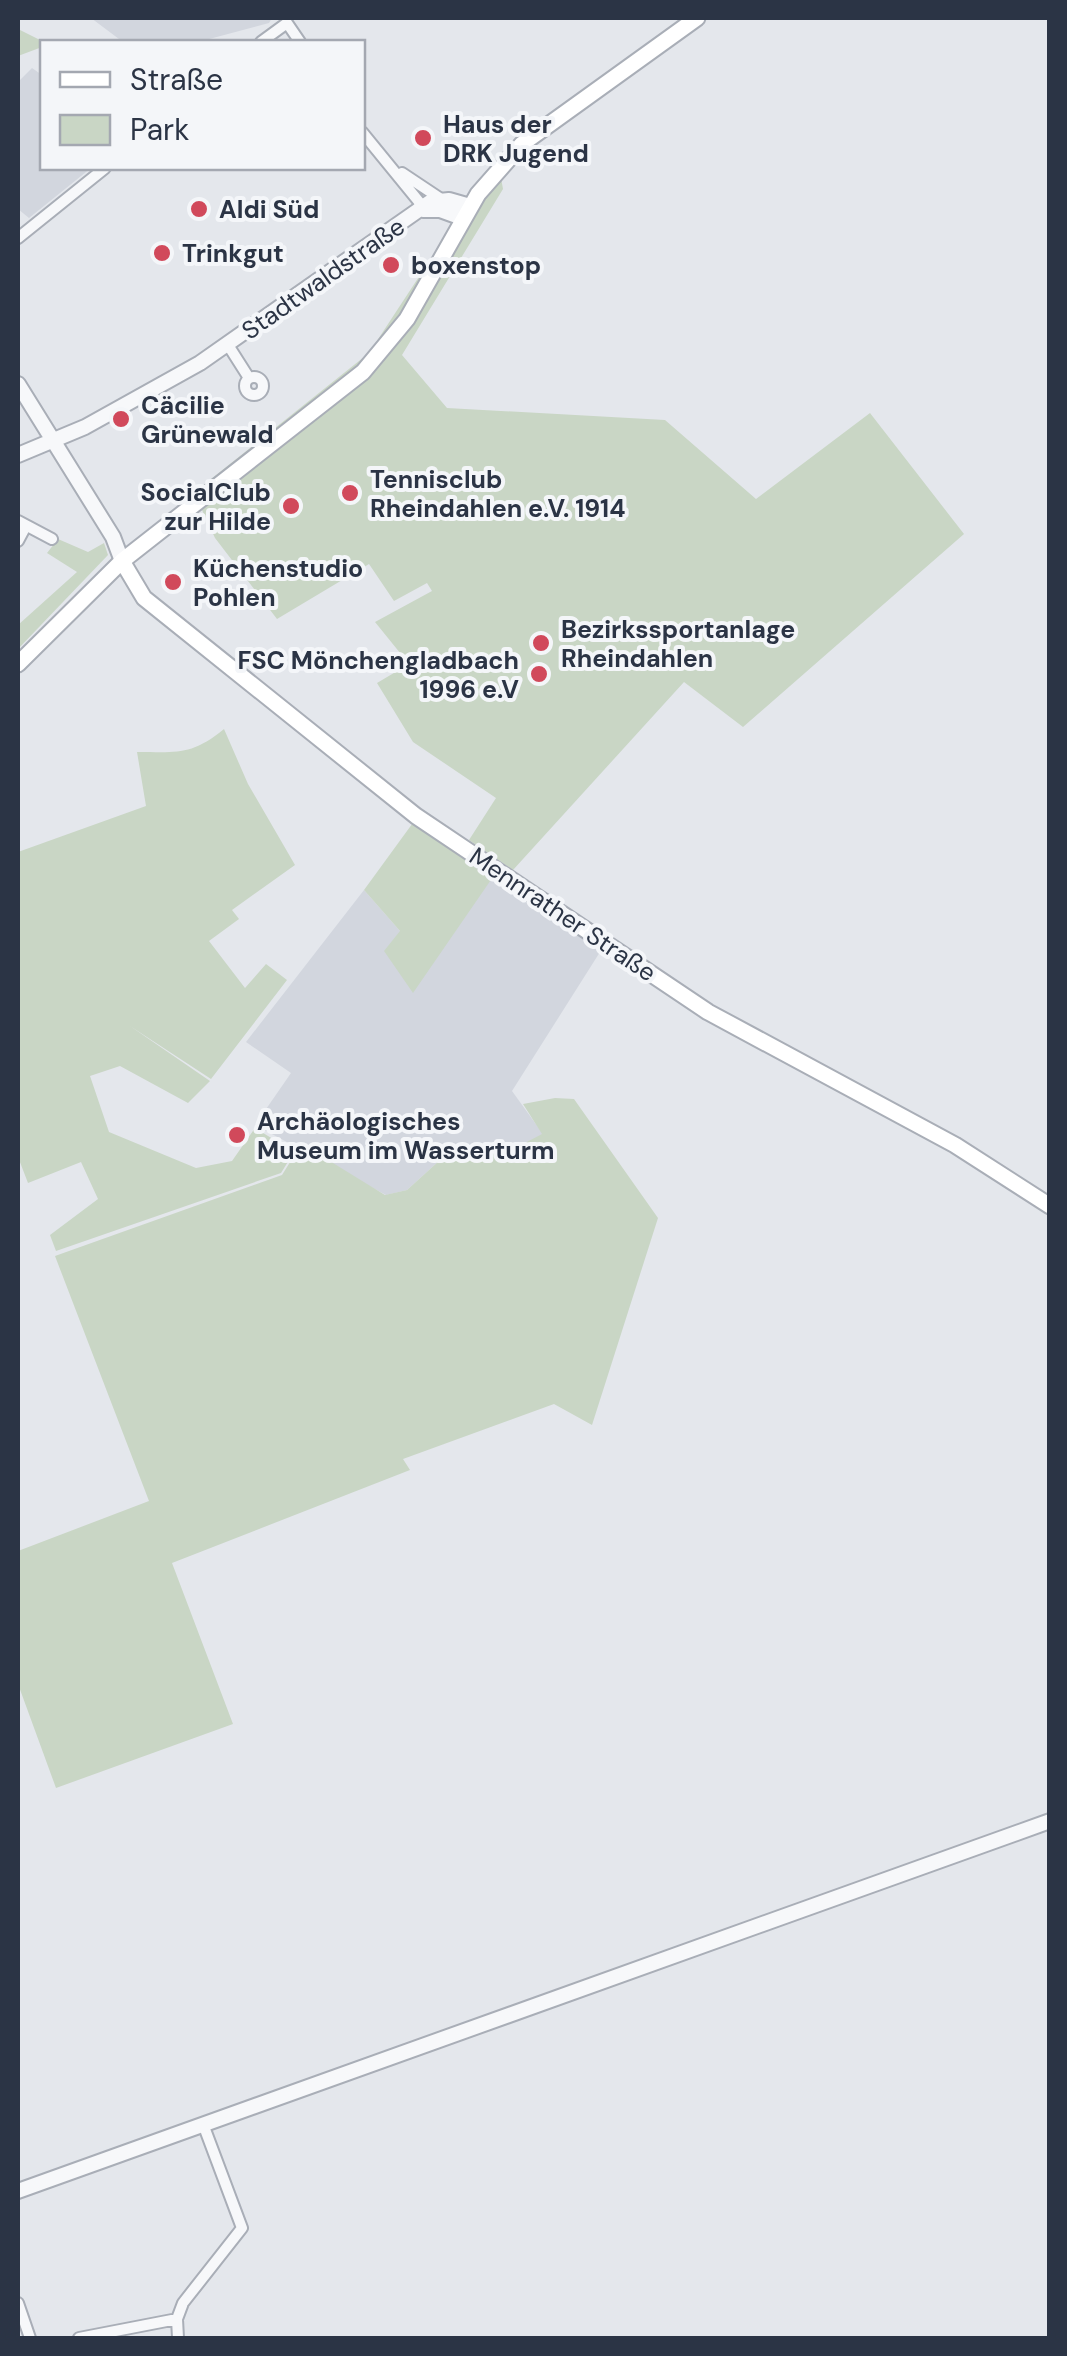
<svg xmlns="http://www.w3.org/2000/svg" width="1067" height="2356" viewBox="0 0 1067 2356" font-family="'DM Sans',sans-serif">
<style>
.built{fill:#d2d6de}
.green{fill:#c9d6c5}
.lines{fill:none;stroke-linecap:round;stroke-linejoin:round}
.minor-casing{stroke:#a9aeb7;stroke-width:14}
.tertiary-casing{stroke:#a9aeb7;stroke-width:18}
.secondary-casing{stroke:#a9aeb7;stroke-width:19}
.minor{stroke:#f7f8fa;stroke-width:10}
.tertiary{stroke:#f7f8fa;stroke-width:14}
.secondary{stroke:#fff;stroke-width:15}
.poi-dot{fill:#d1495b;stroke:#f4f6f9;stroke-width:4}
.labels{text-anchor:middle;stroke-width:8;stroke-linejoin:round;paint-order:stroke}
.poi-label{font-size:25px;font-weight:bold;fill:#2b3445;stroke:#f4f6f9;text-anchor:start}
.street-label{font-size:25px;fill:#2b3445;stroke:#f4f6f9}
</style>
<rect width="100%" height="100%" fill="#e4e7ec"/>
<path class="built" d="M91 18H272L269 23 198 42H123Z
M32 68 42 75V168H91L29 218 18 209V82Z
M494 873 600 952 512 1091 543 1134 520 1147 473 1159 440 1160 407 1190 386 1195 255 1125 291 1073 246 1042 364 890 400 931Z"/>
<path class="green" d="M18 29 44 42 42 47 18 56Z
M501 178 503 189 402 355 447 408 665 420 756 499 870 413 964 534 743 727 684 682 513 870 469 840 496 798 413 742 377 683 409 664 375 622 432 591 427 583 394 601 369 564 277 619 215 538 202 510 367 378 402 335 489 188Z
M447 234 405 310 364 364 197 496 196 491 369 353Z
M58 539 88 552 104 543 108 555 18 649V625L77 572 47 553Z
M224 729 248 784 295 865 232 910 239 919 209 941 245 988 266 964 287 980 211 1079 130 1026 210 1081 188 1103 120 1066 90 1076 109 1132 196 1168 232 1161 255 1128 294 1152 281 1173 56 1251 50 1235 98 1199 81 1162 28 1183 18 1157V852L146 806 137 752C177 752 191 756 224 729Z
M415 820 495 874 413 993 384 951 400 931 364 890Z
M555 1098 574 1099 658 1218 592 1425 554 1404 403 1459 410 1470 172 1563 233 1724 56 1788 18 1684V1551L149 1501 55 1256 282 1175 297 1151 333 1163 385 1195 407 1190 440 1160C477 1159 509 1153 542 1134L523 1104Z"/>
<g class="lines">
<g class="minor-casing">
<path id="minor" d="M261 42 287 23 300 42
M362 132 420 203 418 210
M402 173 441 199
M18 238 105 168
M228 345 249 378
M245 386a9 9 0 1 1 18 0a9 9 0 1 1-18 0Z
M18 521 52 539
M18 541 26 526
M18 2303 30 2338
M177 2319 178 2338
M79 2338 177 2319 183 2303 242 2228 203 2124"/>
</g>
<g class="tertiary-casing">
<path id="tertiary" d="M423 210H440L462 218
M18 384 113 537 122 561
M18 455 85 427 200 363 430 202 449 200 470 206
M18 2191 1050 1821"/>
</g>
<g class="secondary-casing">
<path id="secondary" d="M122 561 144 598 416 816 708 1012 955 1145 1050 1206
M18 664 122 561 363 372 407 319 478 194 522 144 697 18"/>
</g>
<use href="#minor" class="minor"/>
<use href="#tertiary" class="tertiary"/>
<use href="#secondary" class="secondary"/>
</g>
<g class="poi-dot">
<circle cx="423" cy="138" r="10"/>
<circle cx="199" cy="209" r="10"/>
<circle cx="162" cy="253" r="10"/>
<circle cx="391" cy="265" r="10"/>
<circle cx="121" cy="419" r="10"/>
<circle cx="350" cy="493" r="10"/>
<circle cx="291" cy="506" r="10"/>
<circle cx="173" cy="582" r="10"/>
<circle cx="541" cy="643" r="10"/>
<circle cx="539" cy="674" r="10"/>
<circle cx="237" cy="1135" r="10"/>
</g>
<g class="labels">
<g class="poi-label">
<text x="443" y="133">Haus der<tspan x="443" dy="29">DRK Jugend</tspan></text>
<text x="219" y="218">Aldi Süd</text>
<text x="182" y="262">Trinkgut</text>
<text x="411" y="274">boxenstop</text>
<text x="141" y="414">Cäcilie<tspan x="141" dy="29">Grünewald</tspan></text>
<text x="370" y="488">Tennisclub<tspan x="370" dy="29">Rheindahlen e.V. 1914</tspan></text>
<text x="271" y="501" text-anchor="end">SocialClub<tspan x="271" dy="29">zur Hilde</tspan></text>
<text x="193" y="577">Küchenstudio<tspan x="193" dy="29">Pohlen</tspan></text>
<text x="561" y="638">Bezirkssportanlage<tspan x="561" dy="29">Rheindahlen</tspan></text>
<text x="519" y="669" text-anchor="end">FSC Mönchengladbach<tspan x="519" dy="29">1996 e.V</tspan></text>
<text x="257" y="1130">Archäologisches<tspan x="257" dy="29">Museum im Wasserturm</tspan></text>
</g>
<g class="street-label">
<text transform="translate(323 278) rotate(-35)" y="9">Stadtwaldstraße</text>
<text transform="translate(563 914) rotate(34)" y="9">Mennrather Straße</text>
</g>
</g>
<rect width="1067" height="2356" fill="none" stroke="#2b3445" stroke-width="40"/>
<rect x="40" y="40" width="325" height="130" fill="#f4f6f9" stroke="#a4a8b1" stroke-width="2.5"/>
<rect x="60" y="72" width="50" height="15" fill="#ffffff" stroke="#a4a8b1" stroke-width="2.5"/>
<text x="130" y="90" font-size="30" fill="#2b3445">Straße</text>
<rect x="60" y="115" width="50" height="30" fill="#c9d6c5" stroke="#a4a8b1" stroke-width="2.5"/>
<text x="130" y="140" font-size="30" fill="#2b3445">Park</text>
</svg>
